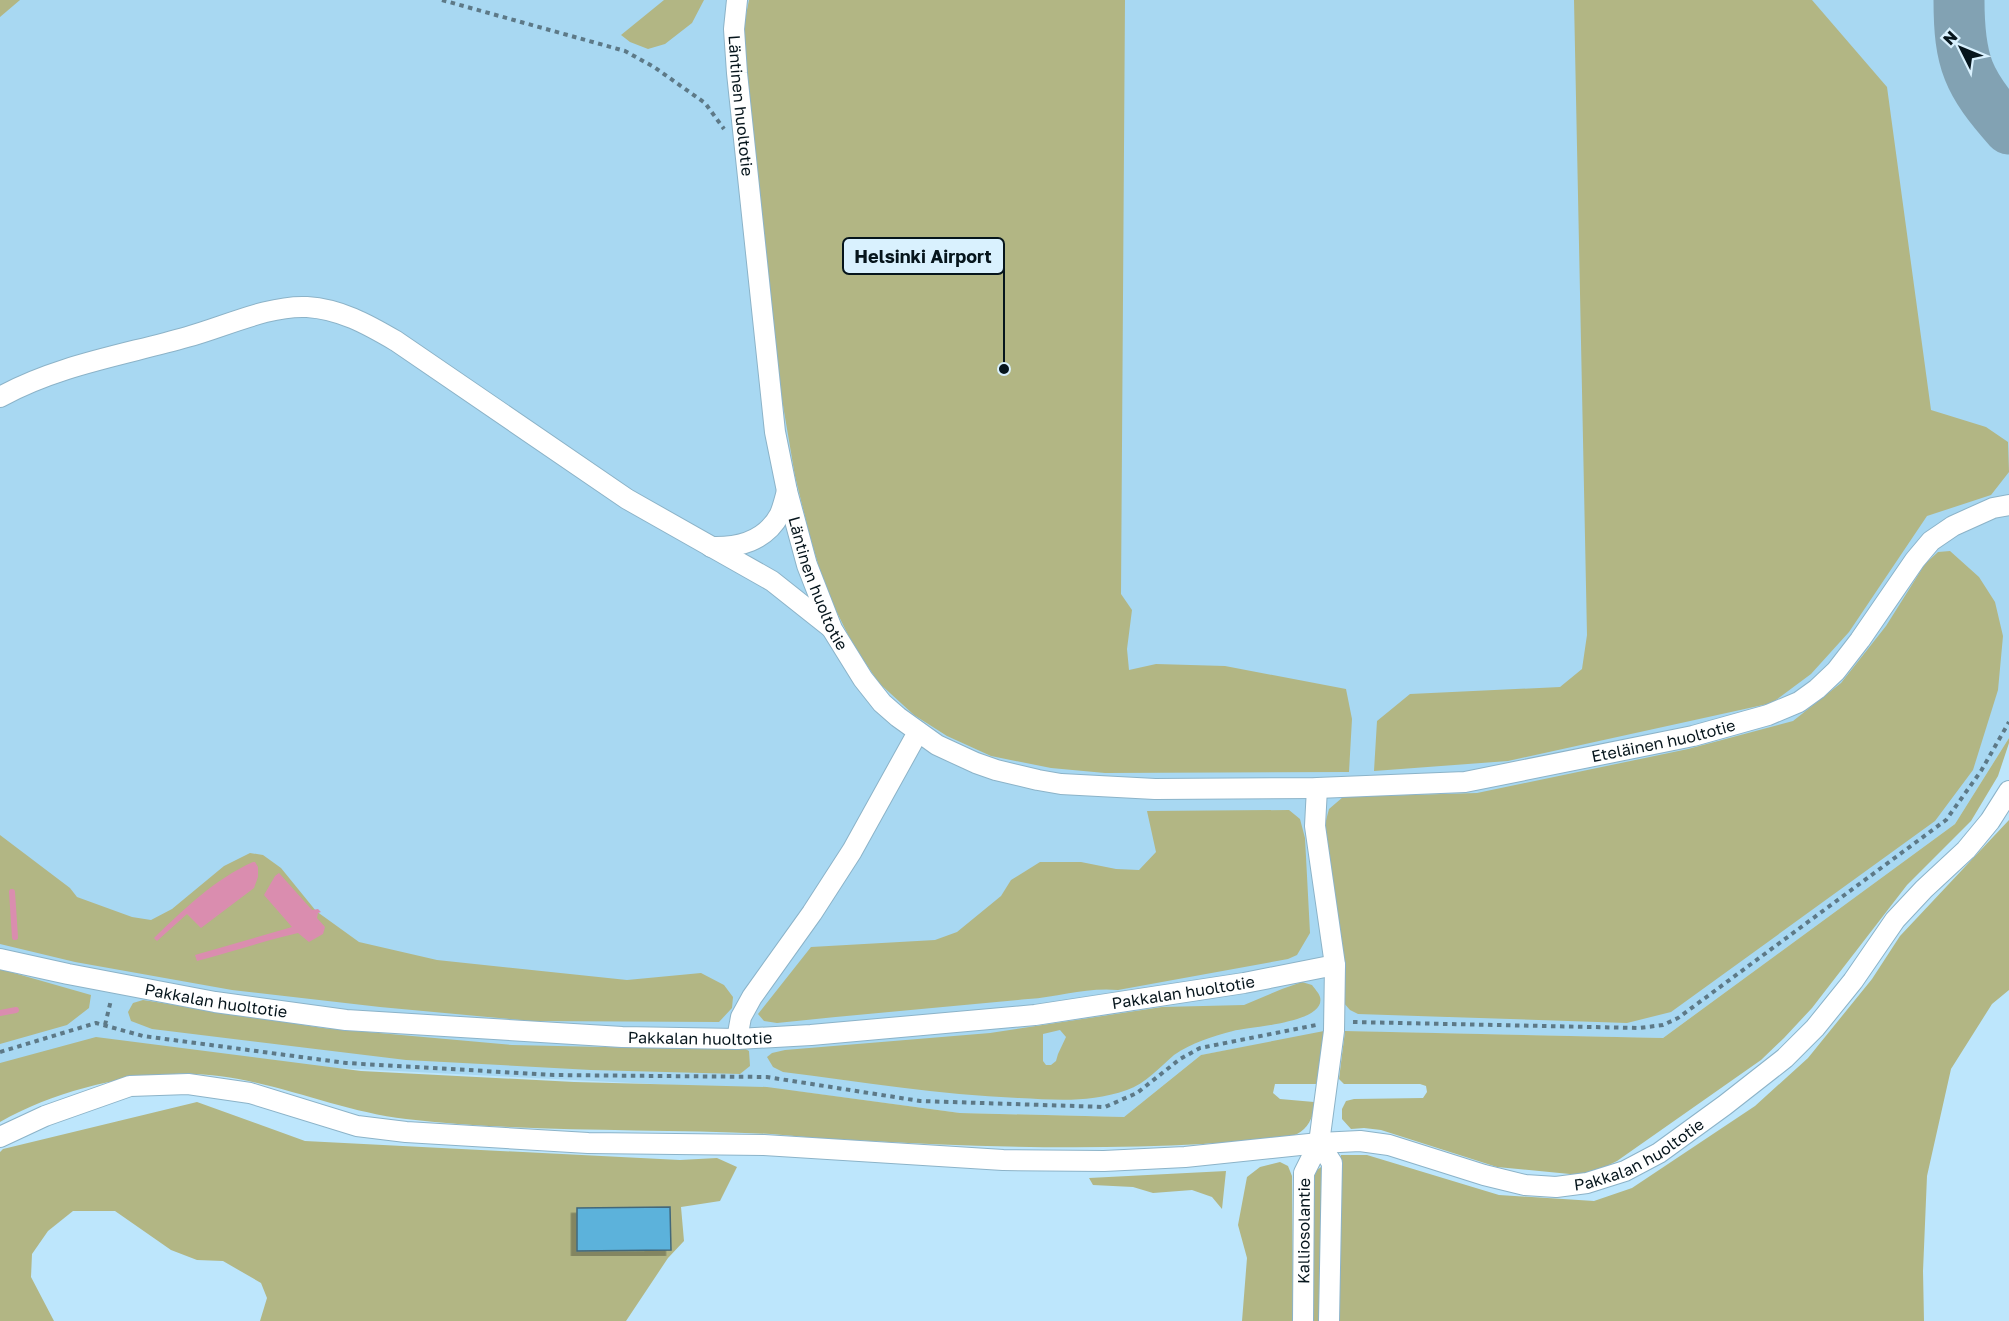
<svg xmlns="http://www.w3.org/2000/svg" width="2009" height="1321" viewBox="0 0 2009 1321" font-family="'Golos Text',sans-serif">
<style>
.built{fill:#a8d8f2}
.green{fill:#b2b684;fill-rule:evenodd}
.water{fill:#da8daf}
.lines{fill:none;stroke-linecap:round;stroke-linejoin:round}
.stream{stroke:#da8daf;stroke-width:6}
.taxiway{stroke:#82a2b3;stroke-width:51}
.building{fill:#5cb2db;stroke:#42677a;stroke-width:1.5;filter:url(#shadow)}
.minor-casing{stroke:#8cb3c8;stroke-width:22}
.path{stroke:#5d7987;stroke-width:4;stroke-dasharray:4.5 4.5;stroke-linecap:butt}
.minor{stroke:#fff;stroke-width:20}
.labels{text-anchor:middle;stroke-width:5;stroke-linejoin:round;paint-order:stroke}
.street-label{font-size:16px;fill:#06151c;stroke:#d9f1fe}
.leader{fill:none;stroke:#06151c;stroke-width:2}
.callout-dot{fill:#06151c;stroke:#d9f1fe;stroke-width:2}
.callout{fill:#d9f1fe;stroke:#06151c;stroke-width:2}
.callout-label{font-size:18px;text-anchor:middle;font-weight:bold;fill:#06151c}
</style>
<defs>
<filter id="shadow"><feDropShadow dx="-5.5" dy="5.5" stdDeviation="0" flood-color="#0004"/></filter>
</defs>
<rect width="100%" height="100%" fill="#bde6fc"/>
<path class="built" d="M0 0H2009V738L1955 824 1663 1038 1334 1031 1201 1055 1124 1117 960 1113 795 1091 93 1056 0 1081Z"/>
<path class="green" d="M0 0H20L0 17Z
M664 0H704L692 23 665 44 648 49 630 42 621 35Z
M749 0H1125L1121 594 1132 610 1127 649 1129 670 1156 664 1225 666 1346 689 1352 719 1349 772 1105 773 1051 768 991 756 947 736 914 715 879 683 852 643 825 588 809 533 795 476 777 370 743 30Z
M1574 0H1812L1887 87 1931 410 1986 427 2008 442 2009 472 1991 495 1927 516 1849 632 1811 674 1772 703 1508 761 1374 771 1377 721 1410 694 1560 687 1582 669 1587 635Z
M1950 551 1979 577 1995 602 2003 636 1998 690 1973 770 1935 821 1671 1012 1627 1023 1358 1014 1350 1010 1343 1002 1342 948 1324 828 1329 809 1343 797 1477 793 1688 749 1793 721 1841 683 1886 626 1925 564 1938 552Z
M2009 738V743L1998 776 1971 821 1907 885 1812 1008 1784 1038 1761 1060 1617 1161 1593 1173 1580 1175 1497 1167 1381 1130 1364 1128 1351 1129 1342 1119V1109L1346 1101 1354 1099 1423 1098 1427 1092 1426 1086 1420 1084H1344L1339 1079 1345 1031 1663 1038 1955 824Z
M1289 810 1300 819 1305 838 1310 933 1297 955 1288 959 1118 990C1087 987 1059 997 1028 999 944 1007 860 1014 777 1023L764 1021 758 1014 811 947 935 940 957 932 1001 896 1011 880 1040 862H1081L1116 869 1139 870 1156 852 1147 811Z
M2009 820V990L1992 1004 1951 1069 1927 1176 1923 1271 1924 1321H1336L1338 1174 1341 1155H1367L1499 1195 1594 1201 1632 1188 1755 1106 1808 1058 1872 979 1900 936Z
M0 835 70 888 77 897 132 917 151 920 172 909 224 866 250 853 263 855 281 868 316 911 359 942 437 960 627 980 701 973 724 985 733 997 732 1008 719 1022 531 1021 380 1007 232 990 75 962 0 944Z
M0 969 91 995 89 1008 67 1025 0 1044Z
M1302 982 1312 985C1314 988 1319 993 1320 997 1327 1023 1248 1027 1233 1031 1213 1036 1191 1043 1174 1055 1160 1067 1145 1084 1127 1090 1089 1103 1057 1100 1019 1098 940 1095 862 1082 783 1072L773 1067 767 1057 772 1053 785 1050 990 1033 1162 1007 1244 1005 1282 989ZM1060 1030 1066 1037 1058 1054 1056 1061 1051 1065H1046L1043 1061V1034Z
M143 1000 323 1028 512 1045 696 1049 742 1047 749 1051 750 1066 740 1074 591 1070 406 1060 152 1029 131 1021 128 1012 133 1003Z
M1324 1031 1319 1084H1275L1273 1093 1280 1099 1314 1102 1316 1107C1312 1117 1308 1129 1297 1134 1279 1142 1225 1143 1203 1144 1087 1150 968 1147 852 1140 825 1139 798 1136 771 1134 649 1128 527 1133 406 1119 328 1110 254 1070 174 1074 114 1077 53 1092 0 1122V1063L96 1037 361 1071 574 1082 767 1087 960 1113 1124 1117 1201 1055Z
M197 1102 305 1141 680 1160 717 1158 737 1167 720 1201 681 1207 684 1241 668 1258 626 1321H260L267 1298 261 1283 223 1261 197 1260 171 1250 115 1211H73L48 1231 32 1254 31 1277 54 1321H0V1152L3 1149Z
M1280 1162 1288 1166 1292 1176 1293 1321H1242L1247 1258 1238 1225 1247 1177 1260 1167Z
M1325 1164 1323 1321H1309L1310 1181 1317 1170Z
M1226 1171 1222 1209 1212 1197 1192 1190 1153 1193 1133 1187 1093 1185 1089 1178Z"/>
<path class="water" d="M253 862H255L258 867V877L254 888 201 928 187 914 157 941 154 938C184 909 215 879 253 862Z
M279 873 312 910 318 909 321 912 318 913 317 918 325 927 323 934 309 942 298 933C264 941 231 952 197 961L195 955 292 927 264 895 275 876Z"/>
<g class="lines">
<path class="stream" d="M12 892 15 937
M0 1013 16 1010"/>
<path class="taxiway" d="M1959 0C1959 62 1968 83 2009 129"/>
</g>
<path class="building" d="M670 1207 671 1250 577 1251V1208Z"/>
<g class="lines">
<g class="minor-casing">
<g id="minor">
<path id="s1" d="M737 0 734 29 737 73 775 432 787 491 807 565 832 629 863 679 882 703 898 717 937 745 976 763 996 770 1038 780 1061 784 1155 789 1317 788 1465 782 1693 736 1768 715 1799 702 1817 689 1836 671 1860 640 1915 560 1931 541 1953 526 1993 508 2009 505"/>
<path d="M0 397C58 365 124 355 187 337 224 327 269 305 307 307 340 309 367 324 396 341L627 499 772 581 830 627"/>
<path d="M711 547C738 548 766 541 780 514 783 507 785 498 787 491"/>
<path id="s2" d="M0 959 68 974 215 1002 346 1020 622 1037 737 1039 811 1035 1035 1015 1244 983 1335 965"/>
<path d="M737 1039 741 1017 752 997 812 913 852 851 918 732"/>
<path id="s3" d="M0 1137 45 1116 130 1086 188 1084 250 1093 357 1126 406 1132 588 1143 764 1145 1003 1160 1104 1161 1185 1157 1319 1143 1360 1141 1389 1145 1484 1175 1525 1185 1556 1187 1587 1183 1625 1171 1659 1153 1725 1105 1785 1058 1815 1028 1853 981 1895 920 1924 889 1966 850 1990 821 2009 791"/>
<path d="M1319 1143 1332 1163 1329 1321"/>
<path id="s4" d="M1303 1321 1304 1173 1319 1143 1334 1031 1335 965 1315 826 1317 788"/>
</g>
</g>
<path class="path" d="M442 0 625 51 654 67 705 103 724 129
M1353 1022 1639 1028 1663 1025 1678 1018 1946 820 1981 771 2009 722
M105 1025 111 1000
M0 1052 96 1023 143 1036 346 1063 554 1075 767 1077 920 1101 1105 1107 1137 1093 1180 1059 1200 1048 1316 1025"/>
<use href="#minor" class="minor"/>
</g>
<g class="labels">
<g class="street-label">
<text dy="6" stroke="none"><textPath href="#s1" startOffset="106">Läntinen huoltotie</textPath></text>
<text dy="6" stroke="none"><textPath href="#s1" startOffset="592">Läntinen huoltotie</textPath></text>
<text dy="6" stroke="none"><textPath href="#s1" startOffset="1536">Eteläinen huoltotie</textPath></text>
<text dy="6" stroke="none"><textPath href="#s2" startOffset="1192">Pakkalan huoltotie</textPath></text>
<text dy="6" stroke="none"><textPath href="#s2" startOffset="220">Pakkalan huoltotie</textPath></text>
<text dy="6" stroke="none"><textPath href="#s2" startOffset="706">Pakkalan huoltotie</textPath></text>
<text dy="6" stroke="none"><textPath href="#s3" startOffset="1670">Pakkalan huoltotie</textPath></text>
<text dy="6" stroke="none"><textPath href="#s4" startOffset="90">Kalliosolantie</textPath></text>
</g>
</g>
<path class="leader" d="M1004 369L1004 256"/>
<circle class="callout-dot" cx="1004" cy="369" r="6"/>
<rect class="callout" x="843" y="238" width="161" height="36" rx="6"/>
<g class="callout-label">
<text x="923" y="263">Helsinki Airport</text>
</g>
<g transform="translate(1961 48) rotate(313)" stroke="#d9f1fe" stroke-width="4.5" paint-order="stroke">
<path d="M0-4.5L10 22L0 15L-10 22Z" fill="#06151c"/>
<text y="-9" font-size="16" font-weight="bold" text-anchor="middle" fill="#06151c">N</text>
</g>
</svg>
